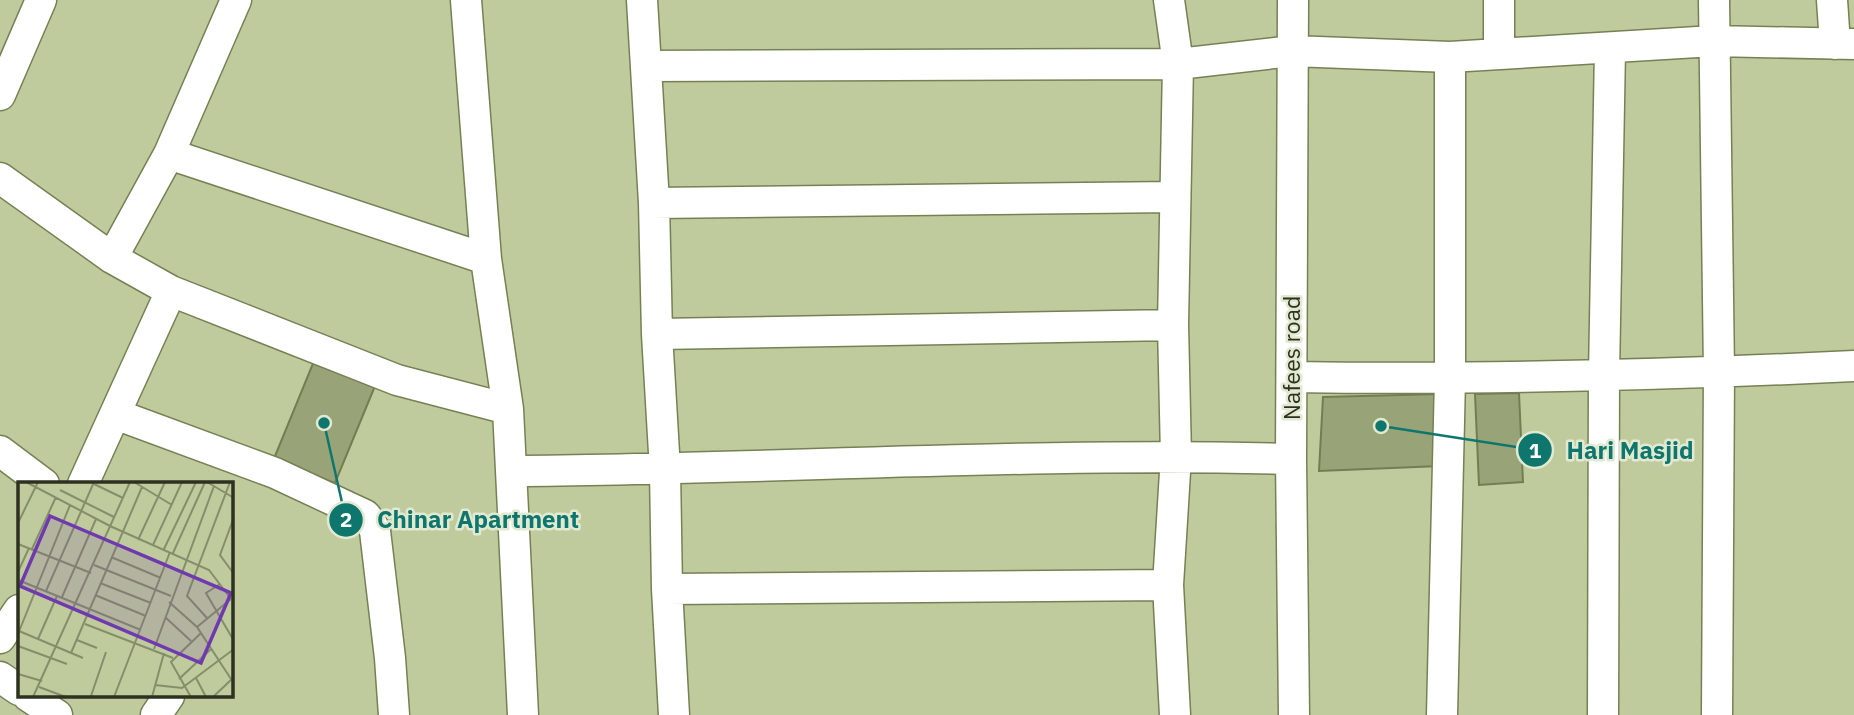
<svg xmlns="http://www.w3.org/2000/svg" width="1854" height="715" viewBox="0 0 1854 715" font-family="'IBM Plex Sans',sans-serif">
<style>
.building{fill:#98a477;stroke:#727e52;stroke-width:2}
.lines{fill:none;stroke-linecap:round;stroke-linejoin:round}
.street-casing{stroke:#758055;stroke-width:33}
.street{stroke:#fff;stroke-width:30}
.labels{text-anchor:middle;stroke-width:5;stroke-linejoin:round;paint-order:stroke}
.street-label{font-size:23px;fill:#2d3220;stroke:#e2e9d1}
.inset-road{fill:none;stroke:#858e6b;stroke-width:2}
.view{fill:#6f39b0;fill-opacity:0.15;stroke:#6f39b0;stroke-width:3.5}
.inset-edge{fill:none;stroke:#2d3220;stroke-width:3.5}
.leader{fill:none;stroke:#0f766e;stroke-width:2.5}
.callout-dot{fill:#0f766e;stroke:#e2e9d1;stroke-width:2.5}
.mark-label{font-size:21px;text-anchor:middle;font-weight:bold;fill:#fff}
.callout-label{font-size:24px;text-anchor:middle;font-weight:bold;fill:#0f766e;stroke:#e2e9d1;stroke-width:5;stroke-linejoin:round;paint-order:stroke}
</style>
<rect width="100%" height="100%" fill="#bfcb9d"/>
<path class="building" d="M314 361 375 386 335 483 273 461Z
M1519 393 1523 482 1479 485 1475 394Z
M1441 394 1440 466 1319 471 1323 397Z"/>
<g class="lines">
<g class="street-casing">
<path id="street" d="M466 0 486 259 508 409 523 715
M642 0 654 203 657 334 665 470 667 589 674 715
M1169 0 1178 64 1173 325 1176 456 1168 585 1175 715
M1293 0 1291 459 1294 715
M1714 0 1719 372 1717 715
M1832 0 1835 44
M1499 53V0
M646 66 1178 64 1292 51 1450 57 1714 41 1854 44
M0 95 41 0
M169 154 486 259
M0 178 112 258 171 291 397 380 508 409
M654 203 1175 197
M112 258 169 154 236 0
M657 334 1173 325
M1292 377C1479 380 1667 375 1854 366
M115 414 275 473 365 515 371 522 375 531 390 658 394 715
M0 451 44 484
M512 471C772 469 1032 452 1291 459
M83 484 171 291
M667 589 1168 585
M0 638 19 610
M0 677 19 690
M28 696 57 715
M156 715 169 696
M1442 715 1450 379V57
M1603 715 1604 375 1610 49"/>
</g>
<use href="#street" class="street"/>
</g>
<g class="labels">
<g class="street-label">
<text transform="translate(1292 358) rotate(-90)" y="8">Nafees road</text>
</g>
</g>
<g transform="translate(18 482)">
<rect width="215" height="215" fill="#bfcb9d"/>
<path class="inset-road" d="M8 0 92 44 191 88 213 117M116 0 154 23M189 0 216 16M74 1 105 16M42 8 96 35M216 35 202 73 216 92M0 41 20 0M120 58 147 0M0 62 73 91M98 62 147 82M135 63 164 0M14 67 38 15M146 67 178 0M155 71 187 0M93 75 143 96M76 83 153 114M0 90 11 66M0 98 123 148M82 101 133 121M202 102 188 111 216 159M28 109 76 0M77 113 128 134M44 115 78 37M151 120 179 145 213 197M147 135 173 159M189 136 169 114 212 0M67 142 155 176M179 145 213 117M1 149 65 176M0 152 52 23M20 157 39 114M59 158 79 166M0 164 49 182M136 167 196 4M53 171 124 5M0 192 24 199M178 196 188 215M161 197 193 167M137 203 164 206 216 167M21 205 48 215M15 215 112 0M76 215 73 214 88 170M96 215 152 70M134 215 146 171M173 215 153 180 183 151M195 215 215 196"/>
<path class="view" d="M32 34 213 111 183 181 2 104Z"/>
<rect width="215" height="215" class="inset-edge"/>
</g>
<path class="leader" d="M1381 426L1535 450M324 423L346 520"/>
<g class="callout-dot">
<circle cx="1381" cy="426" r="7"/>
<circle cx="324" cy="423" r="7"/>
<circle cx="1535" cy="450" r="18"/>
<circle cx="346" cy="520" r="18"/>
</g>
<g class="mark-label">
<text x="1535" y="458">1</text>
<text x="346" y="527">2</text>
</g>
<g class="callout-label">
<text x="1630" y="459">Hari Masjid</text>
<text x="478" y="528">Chinar Apartment</text>
</g>
</svg>
